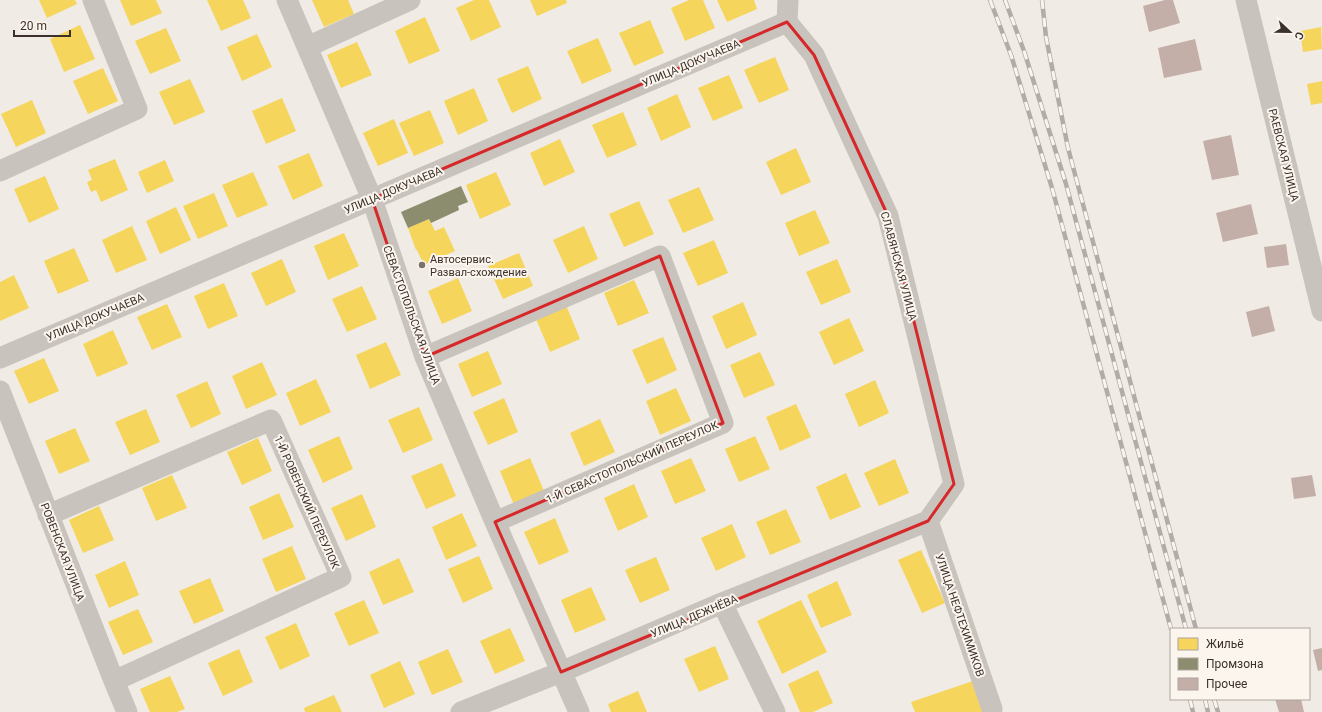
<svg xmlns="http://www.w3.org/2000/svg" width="1322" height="712" viewBox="0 0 1322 712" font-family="Roboto,sans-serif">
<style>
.homes{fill:#f6d55c}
.industry{fill:#8c8c6e}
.building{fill:#c3afa7}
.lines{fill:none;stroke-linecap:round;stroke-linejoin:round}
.street{stroke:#c9c3be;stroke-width:21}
.rail-casing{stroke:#b1aca8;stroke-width:4.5}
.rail{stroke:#fbf5ee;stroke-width:3;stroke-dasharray:9;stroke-linecap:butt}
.marked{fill:none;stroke:#d62828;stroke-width:3;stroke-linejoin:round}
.poi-dot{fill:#7a716c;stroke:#fbf5ee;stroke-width:1.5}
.labels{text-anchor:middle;stroke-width:4;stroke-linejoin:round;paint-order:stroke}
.street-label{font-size:11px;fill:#3b302b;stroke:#fbf5ee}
.poi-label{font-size:11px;fill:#3b302b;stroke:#fbf5ee;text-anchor:start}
</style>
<rect width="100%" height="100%" fill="#f0ebe5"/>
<path class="homes" d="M39 0H75L77 4 47 18Z
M120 0H156L162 13 131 26Z
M207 0H243L251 18 221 31Z
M312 0H348L354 14 324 27Z
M474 0H489L501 27 471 41 456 8Z
M530 0H566L567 3 537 16Z
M689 0H703L715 28 685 41 671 8Z
M717 0H754L757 9 727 22Z
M425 17 440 51 409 64 395 31Z
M650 20 664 53 634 66 619 33Z
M80 25 95 59 64 72 50 39Z
M1321 27 1322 49 1303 52 1300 31Z
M166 28 181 61 150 74 135 41Z
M257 34 272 67 242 81 227 47Z
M598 38 612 71 582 84 567 51Z
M357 42 372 75 341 88 327 55Z
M775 57 789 90 759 103 744 70Z
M528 66 542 99 512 113 497 79Z
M103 68 118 101 88 114 73 81Z
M729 75 743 108 713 121 698 88Z
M190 79 205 112 174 125 159 92Z
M1322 81V103L1311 105 1307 84Z
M474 88 488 121 458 135 444 101Z
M677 94 691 127 661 141 647 108Z
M282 98 296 131 266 144 252 111Z
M32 100 46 133 16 147 1 114Z
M430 110 444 143 414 156 399 123Z
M623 112 637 145 607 158 592 125Z
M394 119 408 153 378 166 363 133Z
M560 139 575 172 544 186 530 153Z
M796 148 811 182 781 195 766 162Z
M309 153 323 186 293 200 278 166Z
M115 159 128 190 101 202 96 190 91 192 87 182 92 180 88 170Z
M165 160 174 181 147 193 138 172Z
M253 172 268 205 237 218 222 185Z
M496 172 511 205 480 219 466 185Z
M45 176 59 209 29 223 14 189Z
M699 187 714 220 683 233 668 200Z
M214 193 228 226 198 239 183 206Z
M639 201 654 234 624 247 609 214Z
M176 207 191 240 160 254 146 221Z
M815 210 830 243 799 256 785 223Z
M429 219 435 231 444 227 455 251 424 265 417 250H416L408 228Z
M132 226 147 260 116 273 102 240Z
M584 226 598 259 568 273 553 240Z
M344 233 359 266 328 280 314 246Z
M714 240 728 273 698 286 683 253Z
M74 248 89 281 58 294 44 261Z
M519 253 533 286 503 299 488 266Z
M282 259 296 292 266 306 251 273Z
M837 259 851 292 821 305 806 272Z
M14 275 29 308 0 321V282Z
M458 278 472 311 442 324 428 291Z
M634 280 649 313 618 326 604 293Z
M224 283 238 316 208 329 194 296Z
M362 286 377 319 347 332 332 299Z
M743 302 757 335 726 349 712 316Z
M167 304 182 337 152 350 137 317Z
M566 305 580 339 550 352 536 319Z
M849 318 864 351 834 365 819 332Z
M113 330 128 364 97 377 83 344Z
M663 337 677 370 647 384 632 350Z
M386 342 401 375 370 389 356 355Z
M488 351 502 384 472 397 458 364Z
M760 352 775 385 744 398 730 365Z
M44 358 59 391 29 404 14 371Z
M262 362 277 395 246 409 232 376Z
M316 379 331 412 300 426 286 393Z
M875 380 889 413 859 427 845 394Z
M207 381 221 414 191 428 176 395Z
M676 388 691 421 660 435 646 401Z
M504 398 518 432 488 445 473 412Z
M796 404 811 437 780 451 766 417Z
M419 407 433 440 403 453 388 420Z
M146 409 160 442 130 455 115 422Z
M600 419 615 452 584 466 570 433Z
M75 428 90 461 59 474 45 441Z
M339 436 353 469 323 483 308 450Z
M755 436 770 469 739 482 725 449Z
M258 438 272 471 242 485 227 452Z
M530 458 544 491 514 505 500 471Z
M691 458 706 491 675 504 661 471Z
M895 459 909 493 879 506 864 473Z
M442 463 456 496 426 509 411 476Z
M846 473 861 507 830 520 816 487Z
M172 475 187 508 156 521 142 488Z
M634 484 648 517 618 531 604 498Z
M279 493 294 527 263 540 249 507Z
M362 494 376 527 346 541 331 508Z
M99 506 114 540 83 553 69 520Z
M786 509 801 542 770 555 756 522Z
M462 513 477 546 446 560 432 527Z
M555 518 569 552 539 565 524 532Z
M732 524 746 557 716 571 701 538Z
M292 546 306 579 276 592 262 559Z
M921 550 945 603 922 613 898 560Z
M479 556 493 589 463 603 448 569Z
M656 557 670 590 640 603 625 570Z
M399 558 414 592 383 605 369 572Z
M125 561 139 595 109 608 95 575Z
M210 578 224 611 194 624 179 591Z
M837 581 852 615 821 628 807 595Z
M591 587 606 620 575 633 561 600Z
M364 600 379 633 349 646 334 613Z
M801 600 827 652 782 674 757 621Z
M138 609 153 642 123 655 108 622Z
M296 623 310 656 280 670 265 637Z
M510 628 525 661 495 674 480 641Z
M715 646 729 679 699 692 684 659Z
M239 649 253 682 223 696 208 663Z
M448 649 463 682 432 695 418 662Z
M400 661 415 694 384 708 370 675Z
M818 670 833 703 813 712H800L788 684Z
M170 676 185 709 177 712H150L140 689Z
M973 681 983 712H915L911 702Z
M638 691 647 712H611L608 704Z
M334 695 342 712H305L304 708Z"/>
<path class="industry" d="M461 186 468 202 458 206 459 210 431 223 429 219 408 228 401 212Z"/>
<path class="building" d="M1165 0H1173L1180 23 1149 32 1143 6Z
M1195 39 1202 70 1164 78 1158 48Z
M1231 135 1239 175 1212 180 1203 141Z
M1251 204 1258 234 1223 242 1216 213Z
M1286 244 1289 265 1267 268 1264 247Z
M1269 306 1275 331 1252 337 1246 312Z
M1312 475 1316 496 1294 499 1291 478Z
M1322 648V670L1318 671 1313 650Z
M1275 699H1301L1304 712H1279Z"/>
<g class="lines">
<path class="street" d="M287 0 372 199 425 357 495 522 579 712
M788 0 787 22 814 55 888 216 954 484 928 521
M1246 0 1322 311
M307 47 410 0
M0 171 137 109 93 0
M425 357 660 256 723 423 495 522
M0 358 787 22
M0 391 114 681 127 712
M48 515 271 420 341 577 114 681
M928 521 992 709
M722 603 775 712
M461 712 561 672 722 603 928 521"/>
<g class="rail-casing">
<path id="rail" d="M990 0 1011 55 1052 188 1171 629
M1005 0 1024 51 1066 184 1186 629
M1042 0 1046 37 1068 148 1196 629
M1190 699 1193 712
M1205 699 1208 712
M1214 699 1218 712"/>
</g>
<use href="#rail" class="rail"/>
</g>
<path class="marked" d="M787 22 814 55 888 216 954 484 928 521 561 672 495 522 723 423 660 256 425 357 372 199Z"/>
<circle class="poi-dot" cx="422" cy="265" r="4"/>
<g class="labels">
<g class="street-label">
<text transform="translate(691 63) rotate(-23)" y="4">УЛИЦА ДОКУЧАЕВА</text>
<text transform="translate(1284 155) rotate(76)" y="4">РАЕВСКАЯ УЛИЦА</text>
<text transform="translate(393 190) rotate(-23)" y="4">УЛИЦА ДОКУЧАЕВА</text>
<text transform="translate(899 266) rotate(75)" y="4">СЛАВЯНСКАЯ УЛИЦА</text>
<text transform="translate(412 315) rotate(70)" y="4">СЕВАСТОПОЛЬСКАЯ УЛИЦА</text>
<text transform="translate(95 317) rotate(-23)" y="4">УЛИЦА ДОКУЧАЕВА</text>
<text transform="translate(632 462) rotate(-24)" y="4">1-Й СЕВАСТОПОЛЬСКИЙ ПЕРЕУЛОК</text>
<text transform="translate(307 502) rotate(66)" y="4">1-Й РОВЕНСКИЙ ПЕРЕУЛОК</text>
<text transform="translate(63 552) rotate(69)" y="4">РОВЕНСКАЯ УЛИЦА</text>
<text transform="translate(960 615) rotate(71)" y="4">УЛИЦА НЕФТЕХИМИКОВ</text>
<text transform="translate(694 616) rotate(-23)" y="4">УЛИЦА ДЕЖНЁВА</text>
</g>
<g class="poi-label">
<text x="430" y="263">Автосервис.<tspan x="430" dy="13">Развал-схождение</tspan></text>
</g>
</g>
<rect x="1170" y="628" width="140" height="72" fill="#fbf5ee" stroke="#aea6a0"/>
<rect x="1178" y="638" width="20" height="12" fill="#f6d55c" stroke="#aea6a0"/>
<text x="1206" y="648" font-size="12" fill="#3b302b">Жильё</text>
<rect x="1178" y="658" width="20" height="12" fill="#8c8c6e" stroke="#aea6a0"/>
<text x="1206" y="668" font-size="12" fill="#3b302b">Промзона</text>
<rect x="1178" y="678" width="20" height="12" fill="#c3afa7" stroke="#aea6a0"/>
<text x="1206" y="688" font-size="12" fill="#3b302b">Прочее</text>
<g transform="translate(1290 32) rotate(112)" stroke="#fbf5ee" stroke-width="3" paint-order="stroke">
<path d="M0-3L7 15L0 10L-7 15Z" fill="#3b302b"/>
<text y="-6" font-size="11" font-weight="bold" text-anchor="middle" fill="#3b302b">С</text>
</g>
<path d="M14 30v6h56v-6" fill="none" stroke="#3b302b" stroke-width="2"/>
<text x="20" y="30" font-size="12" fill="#3b302b" stroke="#fbf5ee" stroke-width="3" paint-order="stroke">20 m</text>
</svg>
